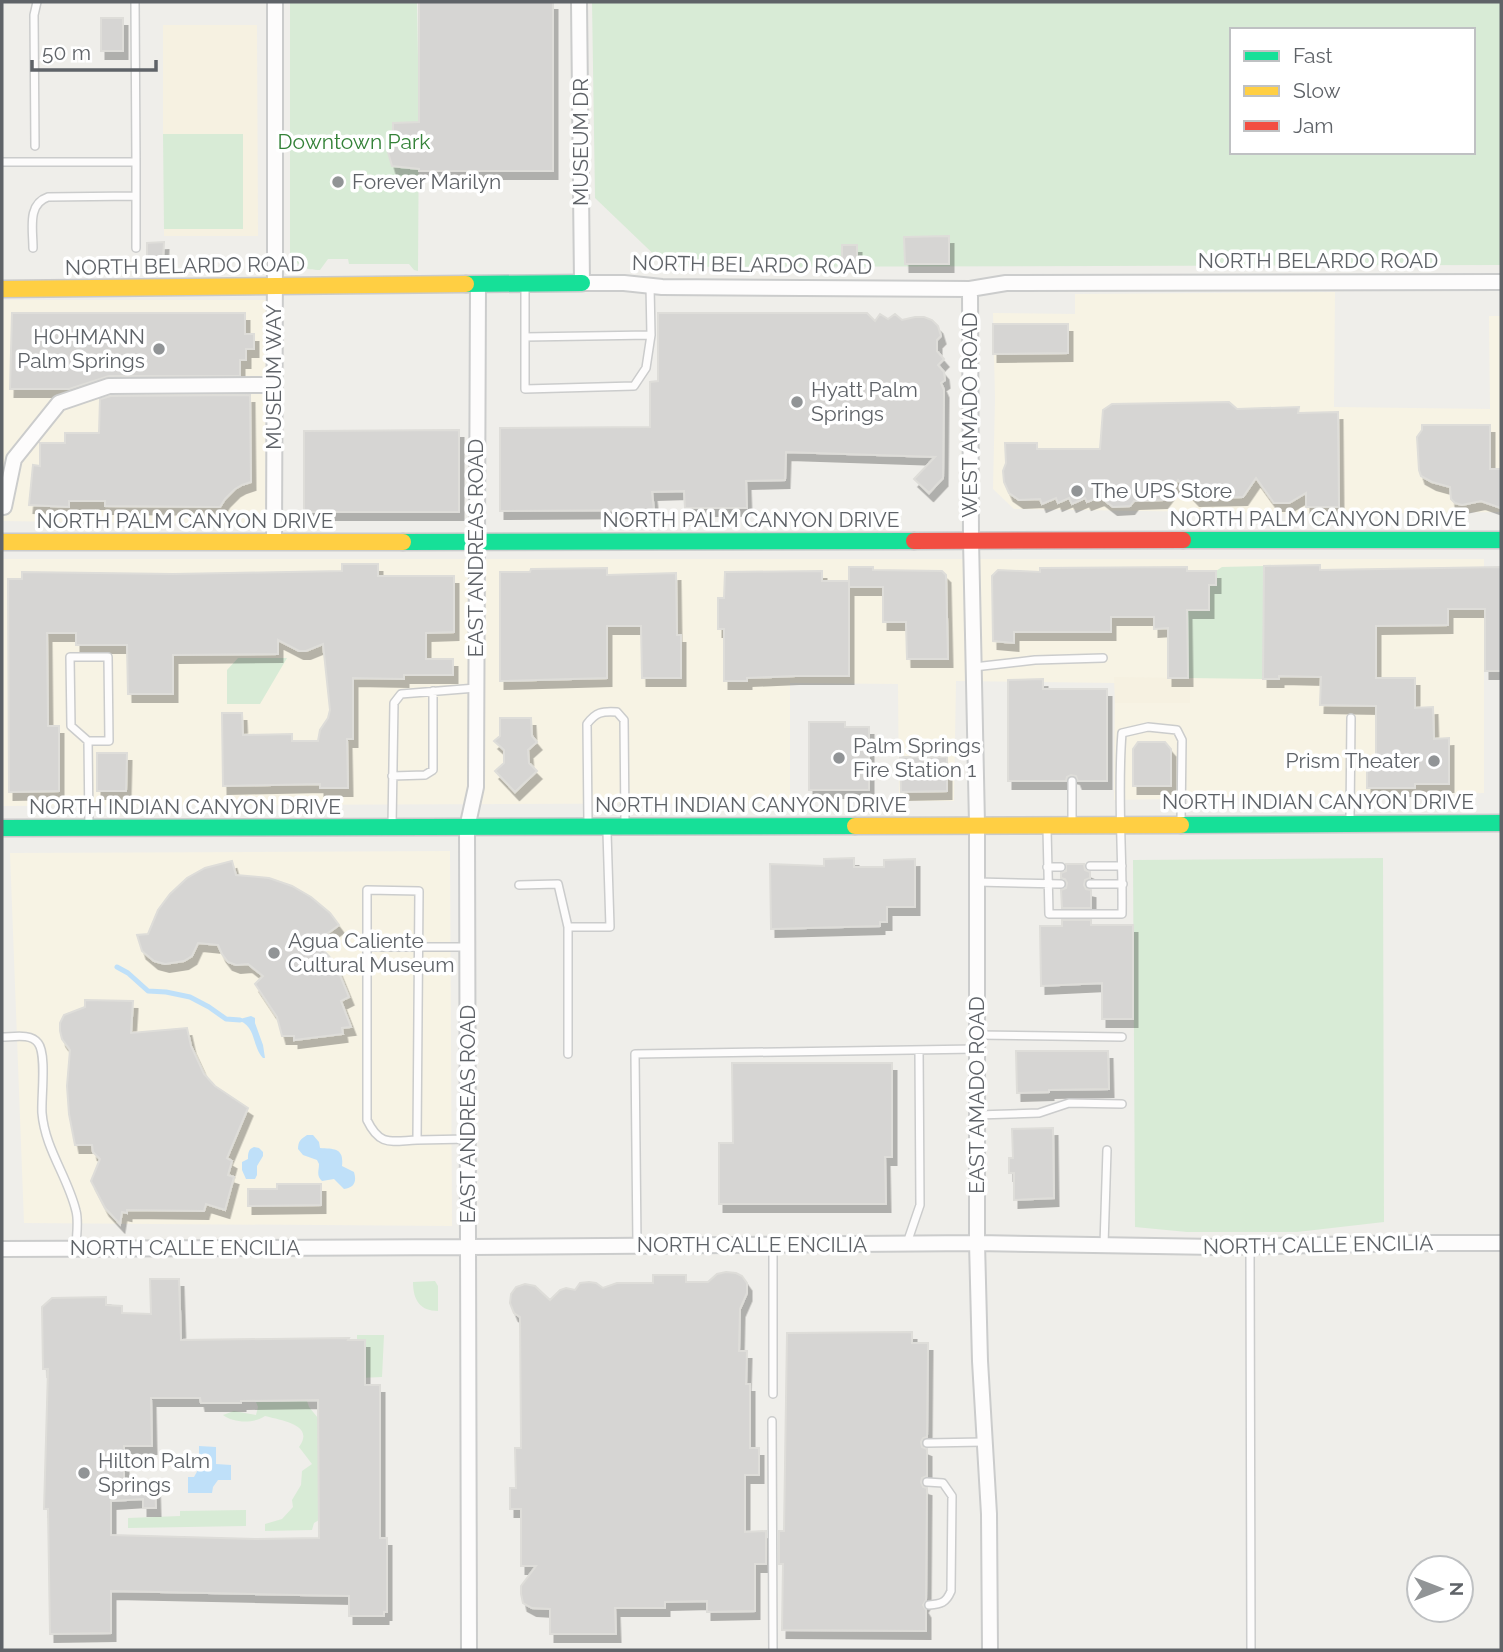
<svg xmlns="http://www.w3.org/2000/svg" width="1503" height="1652" viewBox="0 0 1503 1652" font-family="Raleway,sans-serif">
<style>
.commercial{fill:#f7f3e4}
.green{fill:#d8ebd6;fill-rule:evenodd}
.sand{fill:#f6f1e1}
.water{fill:#bfe0f9}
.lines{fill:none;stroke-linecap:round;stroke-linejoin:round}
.stream{stroke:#bfe0f9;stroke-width:5}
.building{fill:#d6d5d3;stroke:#deddd9;stroke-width:2;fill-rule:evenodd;filter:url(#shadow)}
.lane-casing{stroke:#cbcccc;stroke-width:10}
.street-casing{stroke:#cbcccc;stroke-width:18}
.fast-casing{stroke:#cacacb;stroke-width:19}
.slow-casing{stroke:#cacacb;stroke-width:19}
.jam-casing{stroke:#cacacb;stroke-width:19}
.lane{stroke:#fdfcfc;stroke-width:7}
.street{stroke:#fdfcfc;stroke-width:14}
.fast{stroke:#16e098;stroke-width:16}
.slow{stroke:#ffcf43;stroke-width:16}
.jam{stroke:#f24e42;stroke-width:16}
.poi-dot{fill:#919496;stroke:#fff;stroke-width:2.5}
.labels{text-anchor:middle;stroke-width:7;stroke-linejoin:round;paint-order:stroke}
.park-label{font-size:21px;fill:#348238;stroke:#fff}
.street-label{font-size:21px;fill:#5f6368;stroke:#fff}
.poi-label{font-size:21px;fill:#5f6368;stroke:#fff;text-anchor:start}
</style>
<defs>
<filter id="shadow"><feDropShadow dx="4.5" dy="8" stdDeviation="0" flood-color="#0004"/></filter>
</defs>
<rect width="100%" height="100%" fill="#efeeea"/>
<path class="commercial" d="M1335 292 1334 407 1490 409 1489 316H1501V512L1330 514 1014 509 993 489 995 398 993 313 1075 314V294Z
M2 300H266L265 525 2 521Z
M2 559H1484V793L1114 800 1115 683 956 681 954 801H899L898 684 790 683V803L2 806Z
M450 851 452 1226 24 1223 10 853Z"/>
<path class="green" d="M290 2H417L419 114 418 271 414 270 409 264H349L348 259H328L320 270C306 270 298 267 290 254Z
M592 2H1501V265L667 267 595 198ZM1232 30H1473V152H1232Z
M243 133V229H164L163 134Z
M1264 566 1263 679 1188 678 1187 610H1209V585H1216V571L1222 567Z
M238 658H287L260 704H227V670Z
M1383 858 1384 1222 1297 1232H1187L1135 1227 1133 860Z
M435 1281 438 1286V1311C420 1311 413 1300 413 1282Z
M357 1335H384L382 1377 360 1378V1369L365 1368V1339H357Z
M307 1401 309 1407 318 1418 319 1520 314 1523 312 1530 265 1531V1524L282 1519 293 1507 292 1500 301 1485 302 1471 312 1464 299 1447C316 1424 279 1420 265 1416 254 1424 233 1423 223 1415L234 1411 256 1415 258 1407 256 1402Z
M246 1510V1526L128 1528V1518L180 1516V1511Z"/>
<path class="sand" d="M257 25 258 236H164V229H243V134H163V25Z
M1114 677 1188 678H1190V703H1115Z"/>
<path class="water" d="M251 1016 255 1018V1023L263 1045 265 1058H263C252 1046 256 1027 240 1021V1019Z
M307 1135H313L319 1142 320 1148C335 1149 344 1148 342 1166L354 1172C357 1182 354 1188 344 1189L334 1179 322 1181C316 1175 319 1171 319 1164L317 1160 303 1155 298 1149C298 1141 301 1139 307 1135Z
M254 1147 259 1148 263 1152V1156L257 1166V1175L255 1179H246L242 1170V1162L248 1159C248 1154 248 1149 254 1147Z
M199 1446 216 1447V1464L231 1465V1480H218L213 1487 212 1493H188V1477H194L199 1468Z"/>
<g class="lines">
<path class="stream" d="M117 967 128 973 148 991 166 992 190 997 209 1007 226 1019 240 1020"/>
</g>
<path class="building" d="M419 2H553V171H419V169L392 166 388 152 393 141V123L419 122Z
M101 18H123V51H101Z
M949 236V264H905L904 237Z
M164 242 163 258 147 259V243Z
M842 245H857V261H842Z
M12 313H245V334H254V349H246V360H240V376H109L69 389H10Z
M658 313H867L875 321 880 314 888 319 895 314 902 320 915 317H924L932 320 938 326 941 336 937 340V351L944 359 938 365 944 372 945 380 941 383 944 390 943 478 929 493 914 479 935 457 786 452 785 480 746 481 747 508H685L684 491 652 492 654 510 500 511V428L650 427V382L658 381Z
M993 324H1068V353L993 354Z
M250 395 251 482 242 485 235 489 225 499 220 507 105 506V501H69V507L29 505 33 465 40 466V443H65V433H99L100 399 111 396Z
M1229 402 1237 409 1299 407 1298 413 1338 412 1339 507H1306V493L1289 503H1274L1256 478 1243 497 1195 498 1178 480 1163 500 1134 501 1130 506 1113 507 1100 497 1087 502 1085 498 1072 504 1069 498 1058 503 1056 498 1042 504 1040 499 1019 500 1009 493 1004 482 1003 471 1006 463 1005 443H1037V449H1100L1103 410 1112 404Z
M1422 425H1490V469H1501V508L1481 501 1462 505 1455 503 1451 499 1450 487 1432 482 1421 476 1419 470 1417 437 1422 430Z
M459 430V512H304V431Z
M342 564H378V576H454V632L426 633V659H453V675H404V679L353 678V739H347L348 788H320V784L223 786 222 713H242L243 735 292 734V741H318L320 730 328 718 330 710 323 644 306 651H299L278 640V654L173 655V694H128L127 645H76V633H47L48 726H59V791L9 792 8 579H22V572L173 574 342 571Z
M1320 565V570L1501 567V671H1485V609H1448V625L1376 626V678H1415V708L1433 707 1434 739 1449 738V784H1415V788H1367V763H1376V706L1320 705 1321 677 1279 676V679H1263L1264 566Z
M849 567H873V570L942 571 946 575 948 659H907L906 622H883V587H849Z
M1187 567V571H1216V585H1209V610H1187L1188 678H1168V628L1154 629V617H1111V632H1014V643L993 641 992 576 998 570 1040 572V568Z
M607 568V575L676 573 677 635H681V678H642L641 626H607V678L500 681V572H530L531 569Z
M822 571V581H849V676H795L747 678V681H724V629H718V598H724L725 572Z
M1043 679V689H1107V781H1078L1076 776 1071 775 1067 777 1066 781H1008V680Z
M500 718H531L532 736 537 742 528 750 529 763 537 771 515 792 495 771 504 763V750L494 741 500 736Z
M809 722H845V727H869V790H809Z
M1138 742H1165L1171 749V786H1133V749Z
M97 753H127L126 791H97Z
M900 757H947V791L901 792Z
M854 858V867H884V860L915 859V907H887V922H880V926L771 929 770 864 824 866V859Z
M232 861 236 875 269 878 292 886 311 897 330 913 339 925 316 942 335 963 349 997 341 1001 351 1027 342 1028 343 1034 294 1040V1036H282L277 1017 255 984 263 976 248 964 236 965 228 962 222 954 218 945 198 943 192 956 184 961 165 964 154 961 142 951 137 935 148 934 158 910 170 894 187 878 205 868Z
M1066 864H1084L1085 870 1090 872V878L1085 880 1084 885 1086 889 1091 890V908H1062L1061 890 1066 888 1067 883 1065 879 1061 878V873L1066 871Z
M1062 920H1091V925H1133V1019H1102V983L1041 986 1040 926H1062Z
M85 1000 133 1001 131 1033 187 1028 191 1046 204 1074 215 1086 248 1108 227 1158 232 1161 228 1175 234 1177 225 1210 206 1204 204 1211 127 1210V1213L122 1212 120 1224 105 1208 91 1181 100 1159 93 1152 92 1145H75L69 1114 67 1086 70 1050 62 1039 60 1031V1023L64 1015 85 1007Z
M1016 1051H1108L1109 1089 1049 1090V1092L1017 1093Z
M732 1063H892V1157H885L886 1204H719V1143H733Z
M1053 1128 1054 1198 1014 1200V1173H1009V1158H1013L1012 1129Z
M277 1184H321V1205L248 1206V1189H277Z
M726 1272 736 1273 742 1276 747 1283V1293L740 1309 739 1351H747L746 1384H750V1448H759V1475H745V1532L766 1531V1564H755V1611L707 1612V1601L665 1602V1608H615L616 1634H550V1609L532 1608 523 1603 521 1594V1586L536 1566H521V1509H510V1488H516L515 1448H521L520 1317 514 1313 510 1303 511 1294 516 1287 525 1284 535 1286 550 1300 560 1290 566 1288 575 1290 580 1283 589 1282 596 1283 603 1288 617 1283H653V1275H686V1282H708L717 1274Z
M150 1279H179L181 1340 349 1338 348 1340H365V1385H380V1538H387V1612H384V1616H349V1596L111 1591V1633L50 1634 48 1509H44L48 1369H43L42 1307 52 1298 106 1297V1305L122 1306V1313L151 1314ZM151 1398H200L201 1403H241V1401L318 1400 319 1538 256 1539 111 1535V1501L143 1499V1508H156L155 1480 124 1481V1446H152Z
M912 1332V1343H928L927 1437 923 1438 921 1442 922 1447 927 1449V1476L922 1478 921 1482 923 1487 927 1488 926 1600 923 1605 926 1610V1631L782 1630 783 1564H779V1531H784L787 1333Z"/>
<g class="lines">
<g class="lane-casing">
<path id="lane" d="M35 146 34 15 37 2
M2 162H136L135 2
M136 162V248
M33 248C33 229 27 204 48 197L136 196
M525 286V337L651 335 650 286
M525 337V389L634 386 646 368 651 335
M974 667 1035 660 1103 658
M88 741 71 726 70 657H108L109 741H88L89 826
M392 776 425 775 433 770V691
M1072 781V820
M1350 819 1351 718
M588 823 587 724C596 712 602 711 617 712L624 720 625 823
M392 826 394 703 401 694 476 688
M1047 829 1049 914H1122C1123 854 1117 793 1122 733L1148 727 1177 730 1182 740 1181 822
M1090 866H1122
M1047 867H1061
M977 882 1061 884
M1090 884H1123
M519 885 558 884 568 927
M368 947H468
M977 1035 1122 1037
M2 1037C13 1037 31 1033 38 1043 47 1054 41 1097 42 1113 45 1149 68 1177 76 1211 79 1222 76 1237 76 1249
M568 1054V927H610L607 832
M977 1115 1039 1113 1069 1103 1122 1104
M417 1140C391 1141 380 1147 367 1120V890L419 891 417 1140 468 1139
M907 1243 920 1205 919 1050
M637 1245 635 1054 977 1049
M773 1245V1394
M1104 1245 1107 1150
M1250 1247 1251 1650
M772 1421 773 1650
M927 1443 984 1442
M927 1482 943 1483 952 1496 951 1591C946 1603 941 1604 929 1605"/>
</g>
<g class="street-casing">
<path id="street" d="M275 2V266
M579 2 582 283H624L662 287 970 289 1006 283 1501 282
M970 289 971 540 977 824V1243L980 1361 989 1514 990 1650
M4 507 14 459 59 403 109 386 262 385
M274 542 275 257
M2 1249 469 1247 977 1243 1217 1247 1413 1243H1501
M469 1650 467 828 476 787 478 284"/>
</g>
<g class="fast-casing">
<path id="fast" d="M466 284 582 283
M1183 540H1501
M403 542 914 541
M1181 825 1501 823
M2 828 855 826"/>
</g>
<g class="slow-casing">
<path id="slow" d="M2 289 466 284
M2 542H403
M855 826 1181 825"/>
</g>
<g class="jam-casing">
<path id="jam" d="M914 541 1183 540"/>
</g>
<use href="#lane" class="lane"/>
<use href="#street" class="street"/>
<use href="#fast" class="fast"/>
<use href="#slow" class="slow"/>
<use href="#jam" class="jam"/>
</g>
<g class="poi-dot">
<circle cx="338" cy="182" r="7"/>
<circle cx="159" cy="349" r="7"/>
<circle cx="797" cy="402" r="7"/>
<circle cx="1077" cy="491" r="7"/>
<circle cx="839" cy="758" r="7"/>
<circle cx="1434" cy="761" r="7"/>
<circle cx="274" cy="953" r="7"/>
<circle cx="84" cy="1473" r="7"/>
</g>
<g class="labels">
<g class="park-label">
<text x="354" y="149">Downtown Park</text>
</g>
<g class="street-label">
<text transform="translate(581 142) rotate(-90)" y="7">MUSEUM DR</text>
<text x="1318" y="268">NORTH BELARDO ROAD</text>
<text transform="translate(752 265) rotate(1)" y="7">NORTH BELARDO ROAD</text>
<text transform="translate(185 266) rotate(-1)" y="7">NORTH BELARDO ROAD</text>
<text transform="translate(274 377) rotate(-90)" y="7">MUSEUM WAY</text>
<text transform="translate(970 415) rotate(-90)" y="7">WEST AMADO ROAD</text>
<text x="1318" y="526">NORTH PALM CANYON DRIVE</text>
<text x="751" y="527">NORTH PALM CANYON DRIVE</text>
<text x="185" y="528">NORTH PALM CANYON DRIVE</text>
<text transform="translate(476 548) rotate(-90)" y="7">EAST ANDREAS ROAD</text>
<text x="1318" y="809">NORTH INDIAN CANYON DRIVE</text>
<text x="751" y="812">NORTH INDIAN CANYON DRIVE</text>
<text x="185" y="814">NORTH INDIAN CANYON DRIVE</text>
<text transform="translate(977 1095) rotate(-90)" y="7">EAST AMADO ROAD</text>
<text transform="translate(468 1114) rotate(-90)" y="7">EAST ANDREAS ROAD</text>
<text x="752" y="1252">NORTH CALLE ENCILIA</text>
<text transform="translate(1318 1245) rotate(-1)" y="7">NORTH CALLE ENCILIA</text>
<text x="185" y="1255">NORTH CALLE ENCILIA</text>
</g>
<g class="poi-label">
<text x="352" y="189">Forever Marilyn</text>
<text x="145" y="344" text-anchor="end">HOHMANN<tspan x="145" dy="24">Palm Springs</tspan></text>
<text x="811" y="397">Hyatt Palm<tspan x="811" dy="24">Springs</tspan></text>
<text x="1091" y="498">The UPS Store</text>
<text x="853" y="753">Palm Springs<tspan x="853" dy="24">Fire Station 1</tspan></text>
<text x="1420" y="768" text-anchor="end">Prism Theater</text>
<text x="288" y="948">Agua Caliente<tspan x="288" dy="24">Cultural Museum</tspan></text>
<text x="98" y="1468">Hilton Palm<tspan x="98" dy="24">Springs</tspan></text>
</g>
</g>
<rect width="1503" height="1652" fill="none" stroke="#5f6368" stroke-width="7"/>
<rect x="1230" y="28" width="245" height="126" fill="#ffffff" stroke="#bfc1c3" stroke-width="2"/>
<rect x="1244" y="51" width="35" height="10" fill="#16e098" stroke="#bfc1c3" stroke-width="2"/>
<text x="1293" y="63" font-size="21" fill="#5f6368">Fast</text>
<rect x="1244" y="86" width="35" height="10" fill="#ffcf43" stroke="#bfc1c3" stroke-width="2"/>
<text x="1293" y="98" font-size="21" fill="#5f6368">Slow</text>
<rect x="1244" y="121" width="35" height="10" fill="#f24e42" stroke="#bfc1c3" stroke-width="2"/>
<text x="1293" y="133" font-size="21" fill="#5f6368">Jam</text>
<g transform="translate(1440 1589) rotate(90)"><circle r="33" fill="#ffffff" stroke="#bfc1c3" stroke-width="2"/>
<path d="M0-5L12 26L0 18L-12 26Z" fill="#919496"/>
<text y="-10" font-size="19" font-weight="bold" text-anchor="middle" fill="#5f6368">N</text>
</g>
<path d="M32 60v10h124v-10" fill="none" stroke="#5f6368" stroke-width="3.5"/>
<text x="42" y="60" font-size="21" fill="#5f6368" stroke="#ffffff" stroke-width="5" paint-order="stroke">50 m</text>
</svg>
